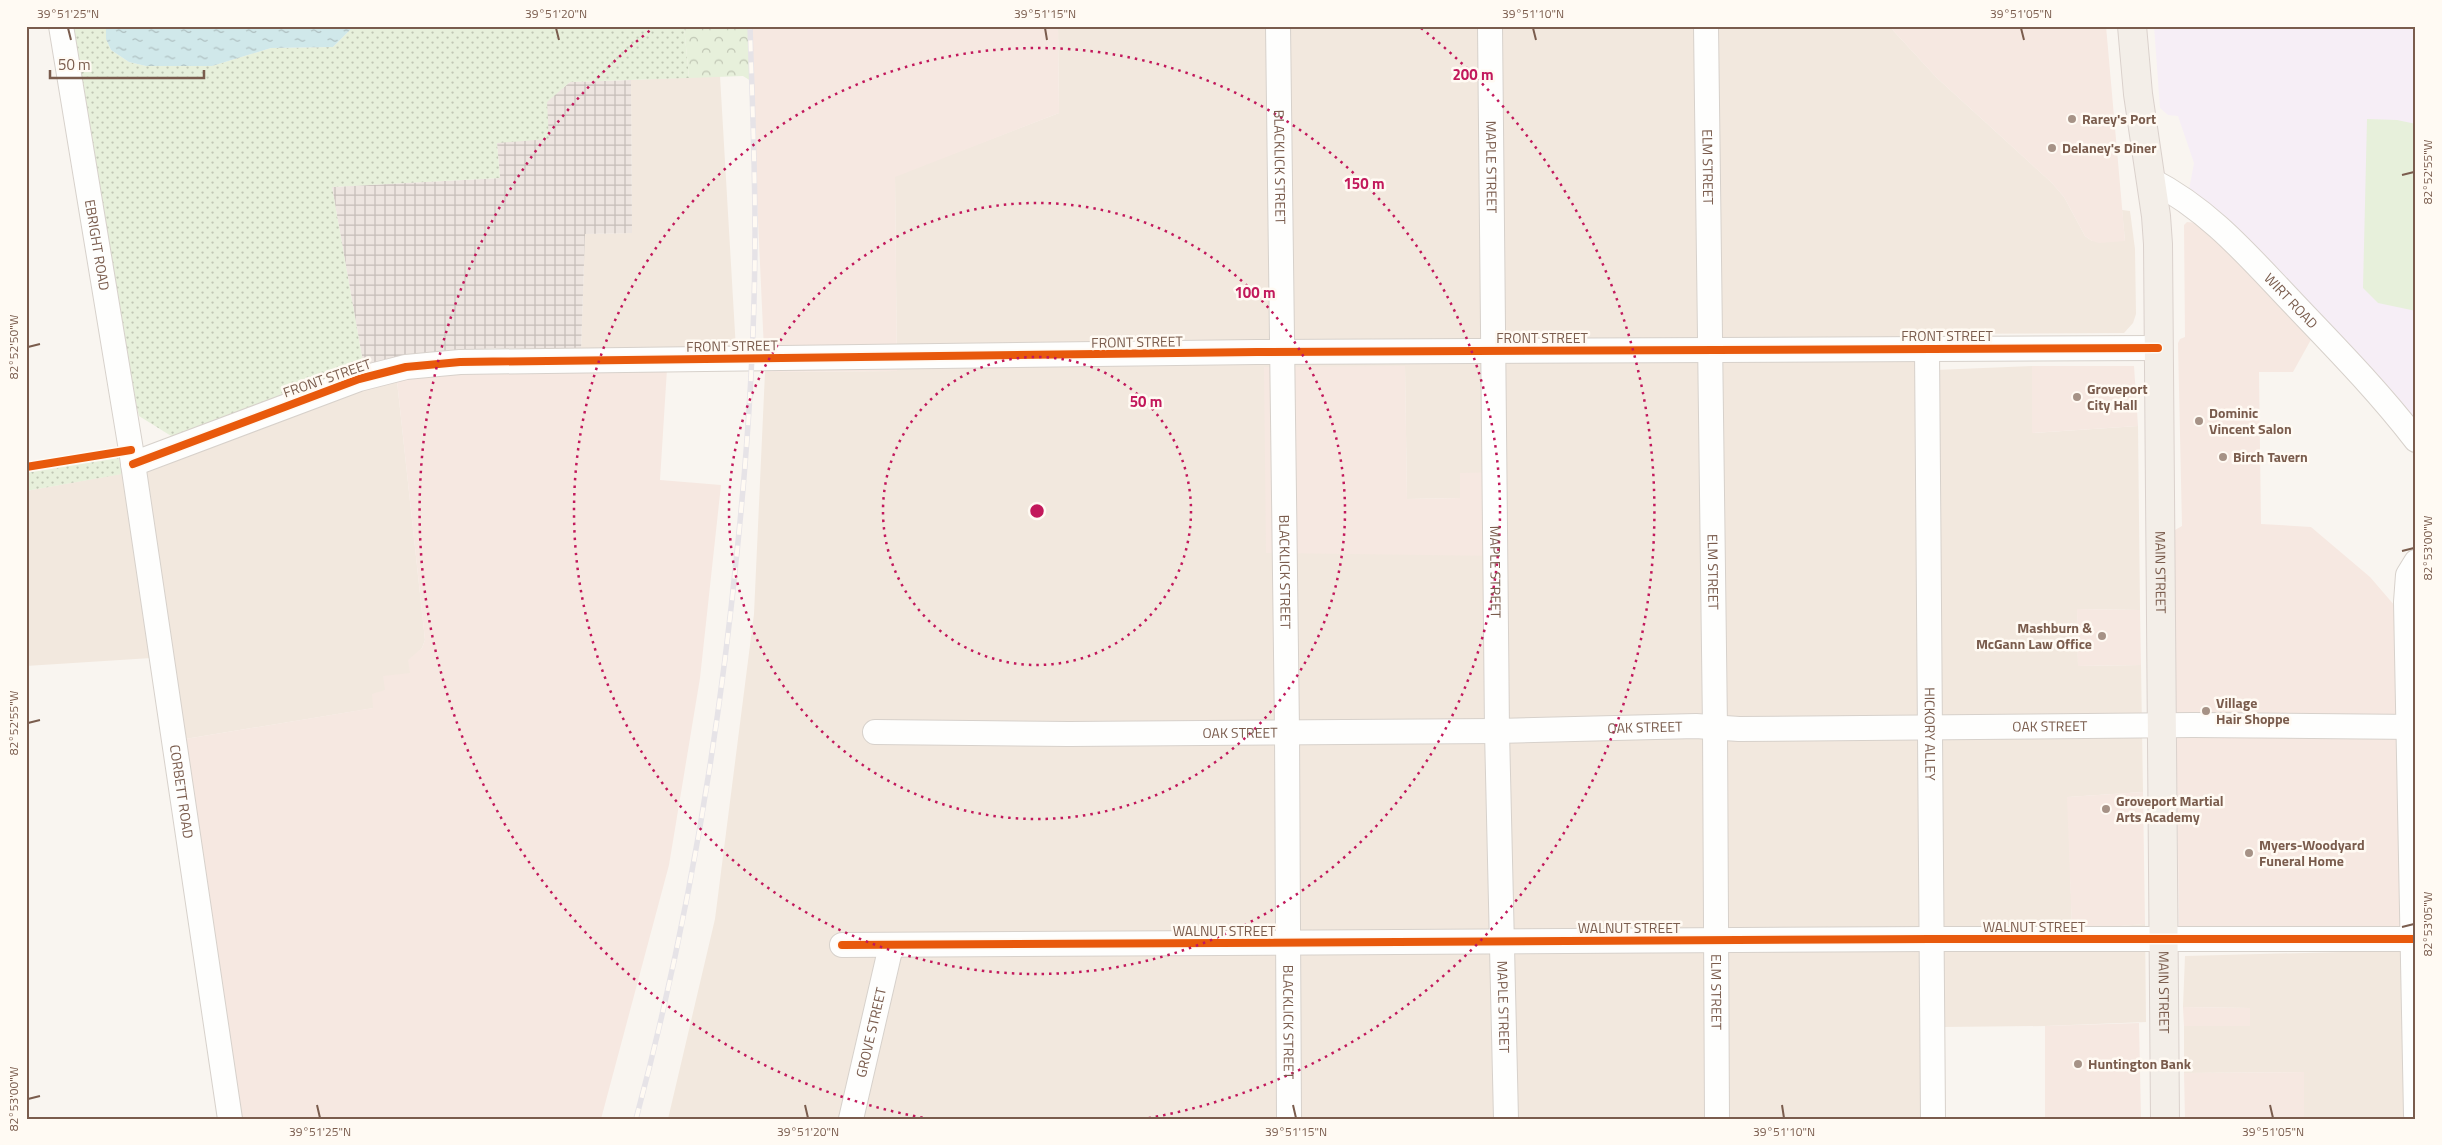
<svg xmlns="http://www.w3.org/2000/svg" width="2442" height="1145" viewBox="0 0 2442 1145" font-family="'Titillium Web',sans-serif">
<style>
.residential{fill:#f2e8de;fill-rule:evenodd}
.commercial{fill:#f6e8e1}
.industrial{fill:url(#industrial-grid)}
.education{fill:#f6eef6}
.grass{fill:url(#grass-dots)}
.forest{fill:url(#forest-crowns)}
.pitch{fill:#e7f0db}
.water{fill:url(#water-ripples)}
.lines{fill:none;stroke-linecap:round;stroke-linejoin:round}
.minor-casing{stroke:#d7d1cb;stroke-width:26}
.major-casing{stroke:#dad1cc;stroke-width:30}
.minor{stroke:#fefefd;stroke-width:24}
.major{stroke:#f3eee8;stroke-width:28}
.rail-casing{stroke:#e6e3e7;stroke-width:5.5}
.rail{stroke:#fffaf3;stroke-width:4;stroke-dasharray:11;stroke-linecap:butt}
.cycleway-casing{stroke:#fffaf3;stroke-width:11}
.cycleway{stroke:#e8590c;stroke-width:8}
.ticks{fill:none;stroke:#7a5c4d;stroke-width:2}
.ring{fill:none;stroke:#c2185b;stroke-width:2.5;stroke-dasharray:2.5 5}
.poi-dot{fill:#a69286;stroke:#fffaf3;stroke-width:2}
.labels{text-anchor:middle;stroke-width:5;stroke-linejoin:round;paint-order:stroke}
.poi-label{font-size:14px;font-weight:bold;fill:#7a5c4d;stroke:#fffaf3;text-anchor:start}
.street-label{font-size:14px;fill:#7a5c4d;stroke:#fffaf3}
.centre{fill:#c2185b;stroke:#fffaf3;stroke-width:2.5}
.ring-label{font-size:15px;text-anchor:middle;font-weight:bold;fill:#c2185b;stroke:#fffaf3;stroke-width:5;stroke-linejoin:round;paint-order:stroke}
.neatline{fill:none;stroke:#7a5c4d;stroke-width:2}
.ticks-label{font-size:12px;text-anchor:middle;fill:#7a5c4d}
</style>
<defs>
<pattern id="industrial-grid" width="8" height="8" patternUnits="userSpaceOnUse" patternTransform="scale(1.25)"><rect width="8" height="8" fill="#ede5e0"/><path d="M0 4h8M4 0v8" fill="none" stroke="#c5bdb8"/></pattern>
<pattern id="grass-dots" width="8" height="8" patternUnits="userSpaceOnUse" patternTransform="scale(1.25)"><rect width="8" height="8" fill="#e7f0db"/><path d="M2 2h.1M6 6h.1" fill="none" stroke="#c0c6b4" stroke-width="1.8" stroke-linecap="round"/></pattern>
<pattern id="forest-crowns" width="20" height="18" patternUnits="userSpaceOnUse" patternTransform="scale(1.25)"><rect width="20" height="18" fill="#e7f0db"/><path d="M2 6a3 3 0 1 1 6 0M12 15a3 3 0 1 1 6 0" fill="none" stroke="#c0c6b4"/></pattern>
<pattern id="water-ripples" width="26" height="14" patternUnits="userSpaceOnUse" patternTransform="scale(1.25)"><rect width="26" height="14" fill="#d0e8ea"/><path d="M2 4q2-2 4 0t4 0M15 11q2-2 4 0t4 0" fill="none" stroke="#aebfc0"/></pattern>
</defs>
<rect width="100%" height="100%" fill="#f9f5f0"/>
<path class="residential" d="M1058 26H1889L1937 78 2052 183 2064 197 2085 236 2092 241H2125L2122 210 2130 211 2135 249 2136 314 2133 323 2124 333 1918 334 1928 922V1119H668L715 919 754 614 765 372 897 371 895 176 1059 113ZM1405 366 1407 499 1460 498 1266 553Z
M720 76 736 350H581L585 234 632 233 631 80Z
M2032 366 2033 433 2138 426 2140 610 2077 609 2078 666 2141 665 2143 792 2068 797 2072 930 2145 924 2146 1022 2045 1026 1943 1027 1935 370Z
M397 381 425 640 422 648 415 656 410 673 385 690 374 708 179 740 167 657 26 666V491L153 468 376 385Z
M2416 950V1119H2304L2303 1072 2184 1073V1026H2249L2250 1008 2183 1007 2185 956Z"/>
<path class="commercial" d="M749 26H1058L1059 113 895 177 897 371 765 372Z
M1889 26H2106L2125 241 2099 243 2092 241 2085 236 2064 197 2052 183 1937 78Z
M2187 222 2198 223 2204 227 2313 336 2293 372H2259L2261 524 2311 527 2370 577 2395 606 2416 927 2179 928 2174 539 2175 530 2182 526 2178 343 2180 339 2185 337 2184 225Z
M1405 366 1407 499 1460 498V473L1501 472 1505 556 1266 553 1264 367Z
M2032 366H2134L2138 426 2032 433Z
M667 369 660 480 721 485 700 678 669 865 601 1119H237L179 740 373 708 372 694 385 690 383 676 410 673 408 660 422 648 425 640 397 381 434 374Z
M2077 609 2140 610 2141 665 2078 666Z
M2143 792 2145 924 2072 930 2067 797Z
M2183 1007 2250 1008V1026H2184Z
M2139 1023 2141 1117 2045 1119V1026Z
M2304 1072V1119H2185L2184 1073Z"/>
<path class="industrial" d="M631 80 632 233 585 234 581 350 492 348 442 353 364 368 332 187 500 178 497 143 570 82Z"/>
<path class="education" d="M2154 26H2416V441L2189 190 2194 163 2178 116 2168 115 2160 108Z"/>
<path class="grass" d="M72 26H106V39L111 50 129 62 146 66H212L271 48 333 47 354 26H684L689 78 570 82 547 102 549 139 497 143 500 178 332 187 364 368 176 439 139 416 122 337Z
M119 458 122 474 26 491V473Z"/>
<path class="forest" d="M684 26H749L751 81 743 76 689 78Z"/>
<path class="pitch" d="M2367 119 2397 120 2416 124V311L2378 303 2363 288Z"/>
<path class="water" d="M106 26H354L333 47 271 48 212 66H146L129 62 111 50 106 39Z"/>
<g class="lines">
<g class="minor-casing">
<g id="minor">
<path id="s1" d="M61 26 131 450 230 1119"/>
<path id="s2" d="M1278 26 1287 731 1289 1119"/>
<path id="s3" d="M1490 26 1497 731 1506 1119"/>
<path id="s4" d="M1706 26 1715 727 1717 1119"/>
<path id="s5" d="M2151 180C2211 211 2249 257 2294 304 2336 348 2379 392 2416 440"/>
<path id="s6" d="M1927 349 1933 1119"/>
<path d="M133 464 359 379 406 367 460 362 1257 352 2158 348"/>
<path d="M2416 562 2408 575 2406 602 2416 1115"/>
<path id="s7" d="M875 732 1069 734 1497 731 1696 726 1739 729 2193 725 2416 727"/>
<path d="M842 945 1931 939H2416"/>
<path id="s8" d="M851 1119 891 946"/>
</g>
</g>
<g class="major-casing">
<g id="major">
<path id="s9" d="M2132 26 2138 94 2156 216 2158 244 2165 1119"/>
</g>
</g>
<use href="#minor" class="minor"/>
<use href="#major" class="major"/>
<g class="rail-casing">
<path id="rail" d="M636 1119C686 933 718 744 737 552 748 446 755 338 755 231 755 163 752 95 750 26"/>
</g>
<use href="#rail" class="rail"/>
<g class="cycleway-casing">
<path id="cycleway" d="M133 464 359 379 406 367 460 362 1257 352 2158 348
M26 467 131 450
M842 945 1931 939H2416"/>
</g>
<use href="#cycleway" class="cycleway"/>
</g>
<path class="ticks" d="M68 28 71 40M556 28 559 40M1045 28 1047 40M1533 28 1536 40M2021 28 2024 40M2402 175 2414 172M28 347 40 344M2402 551 2414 548M28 723 40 720M2402 927 2414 924M28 1099 40 1096M317 1105 320 1118M805 1105 808 1118M1293 1105 1296 1118M1782 1105 1784 1118M2270 1105 2273 1118"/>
<g class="ring">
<circle cx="1037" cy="511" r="154"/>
<circle cx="1037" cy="511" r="308"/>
<circle cx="1037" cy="511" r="463"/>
<path d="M930 1119A617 617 0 0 1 653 28M1421 28A617 617 0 0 1 1144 1119"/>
</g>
<g class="poi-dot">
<circle cx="2072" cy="119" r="5"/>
<circle cx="2052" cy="148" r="5"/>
<circle cx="2077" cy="397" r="5"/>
<circle cx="2199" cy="421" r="5"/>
<circle cx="2223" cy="457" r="5"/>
<circle cx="2102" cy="636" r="5"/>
<circle cx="2206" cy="711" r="5"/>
<circle cx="2106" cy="809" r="5"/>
<circle cx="2249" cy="853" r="5"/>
<circle cx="2078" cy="1064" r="5"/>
</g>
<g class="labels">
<g class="poi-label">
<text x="2082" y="124">Rarey's Port</text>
<text x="2062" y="153">Delaney's Diner</text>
<text x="2087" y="394">Groveport<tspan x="2087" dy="16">City Hall</tspan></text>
<text x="2209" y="418">Dominic<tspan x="2209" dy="16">Vincent Salon</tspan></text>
<text x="2233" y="462">Birch Tavern</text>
<text x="2092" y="633" text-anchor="end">Mashburn &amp;<tspan x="2092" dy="16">McGann Law Office</tspan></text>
<text x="2216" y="708">Village<tspan x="2216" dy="16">Hair Shoppe</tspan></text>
<text x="2116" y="806">Groveport Martial<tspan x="2116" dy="16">Arts Academy</tspan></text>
<text x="2259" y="850">Myers-Woodyard<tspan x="2259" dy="16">Funeral Home</tspan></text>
<text x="2088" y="1069">Huntington Bank</text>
</g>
<g class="street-label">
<text dy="5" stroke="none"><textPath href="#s2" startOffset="141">BLACKLICK STREET</textPath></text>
<text dy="5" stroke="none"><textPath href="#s3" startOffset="141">MAPLE STREET</textPath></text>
<text dy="5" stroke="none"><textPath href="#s4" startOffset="141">ELM STREET</textPath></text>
<text dy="5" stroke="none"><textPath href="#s1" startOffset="222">EBRIGHT ROAD</textPath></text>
<text dy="5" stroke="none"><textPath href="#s5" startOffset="186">WIRT ROAD</textPath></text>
<text x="1947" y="341">FRONT STREET</text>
<text x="1542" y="343">FRONT STREET</text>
<text transform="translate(1137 342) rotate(-1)" y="5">FRONT STREET</text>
<text transform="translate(732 346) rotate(-1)" y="5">FRONT STREET</text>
<text transform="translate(327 378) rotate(-19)" y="5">FRONT STREET</text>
<text dy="5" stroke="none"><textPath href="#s2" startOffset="546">BLACKLICK STREET</textPath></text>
<text dy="5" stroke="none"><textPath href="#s4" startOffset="546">ELM STREET</textPath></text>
<text dy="5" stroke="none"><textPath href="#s9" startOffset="548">MAIN STREET</textPath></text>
<text dy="5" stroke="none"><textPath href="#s3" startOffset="546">MAPLE STREET</textPath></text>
<text dy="5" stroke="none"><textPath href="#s7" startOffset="770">OAK STREET</textPath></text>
<text dy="5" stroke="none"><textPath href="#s7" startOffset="1175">OAK STREET</textPath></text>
<text dy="5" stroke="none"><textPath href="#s7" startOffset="365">OAK STREET</textPath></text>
<text dy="5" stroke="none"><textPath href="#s6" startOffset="385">HICKORY ALLEY</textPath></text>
<text dy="5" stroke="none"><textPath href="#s1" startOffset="775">CORBETT ROAD</textPath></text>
<text x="2034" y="932">WALNUT STREET</text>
<text x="1629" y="933">WALNUT STREET</text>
<text x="1224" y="936">WALNUT STREET</text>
<text dy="5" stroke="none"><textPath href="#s4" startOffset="966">ELM STREET</textPath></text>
<text dy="5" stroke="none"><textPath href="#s9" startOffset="968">MAIN STREET</textPath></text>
<text dy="5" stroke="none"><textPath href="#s3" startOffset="981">MAPLE STREET</textPath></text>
<text dy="5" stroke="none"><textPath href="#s2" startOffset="996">BLACKLICK STREET</textPath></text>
<text dy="5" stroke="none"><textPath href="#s8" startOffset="89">GROVE STREET</textPath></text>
</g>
</g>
<circle cx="1037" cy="511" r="8" class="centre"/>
<g class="ring-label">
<text x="1473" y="80">200 m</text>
<text x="1364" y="189">150 m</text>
<text x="1255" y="298">100 m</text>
<text x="1146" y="407">50 m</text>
</g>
<rect width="2442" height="1145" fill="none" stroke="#fffaf3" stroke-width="55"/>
<path d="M50 70v8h154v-8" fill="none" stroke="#7a5c4d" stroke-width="2.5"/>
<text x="58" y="70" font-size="15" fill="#7a5c4d" stroke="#fffaf3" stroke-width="4" paint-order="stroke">50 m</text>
<rect x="28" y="28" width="2386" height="1090" class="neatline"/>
<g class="ticks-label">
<text x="68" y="18">39°51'25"N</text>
<text x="556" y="18">39°51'20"N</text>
<text x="1045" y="18">39°51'15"N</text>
<text x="1533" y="18">39°51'10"N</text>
<text x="2021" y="18">39°51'05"N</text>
<text transform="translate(2428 172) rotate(-90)" y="4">82°52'55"W</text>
<text transform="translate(14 347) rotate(-90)" y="4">82°52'50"W</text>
<text transform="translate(2428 548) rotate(-90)" y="4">82°53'00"W</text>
<text transform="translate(14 723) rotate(-90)" y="4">82°52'55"W</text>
<text transform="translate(2428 924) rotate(-90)" y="4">82°53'05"W</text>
<text transform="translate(14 1099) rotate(-90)" y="4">82°53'00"W</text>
<text x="320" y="1136">39°51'25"N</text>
<text x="808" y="1136">39°51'20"N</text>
<text x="1296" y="1136">39°51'15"N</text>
<text x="1784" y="1136">39°51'10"N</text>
<text x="2273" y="1136">39°51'05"N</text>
</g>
</svg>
